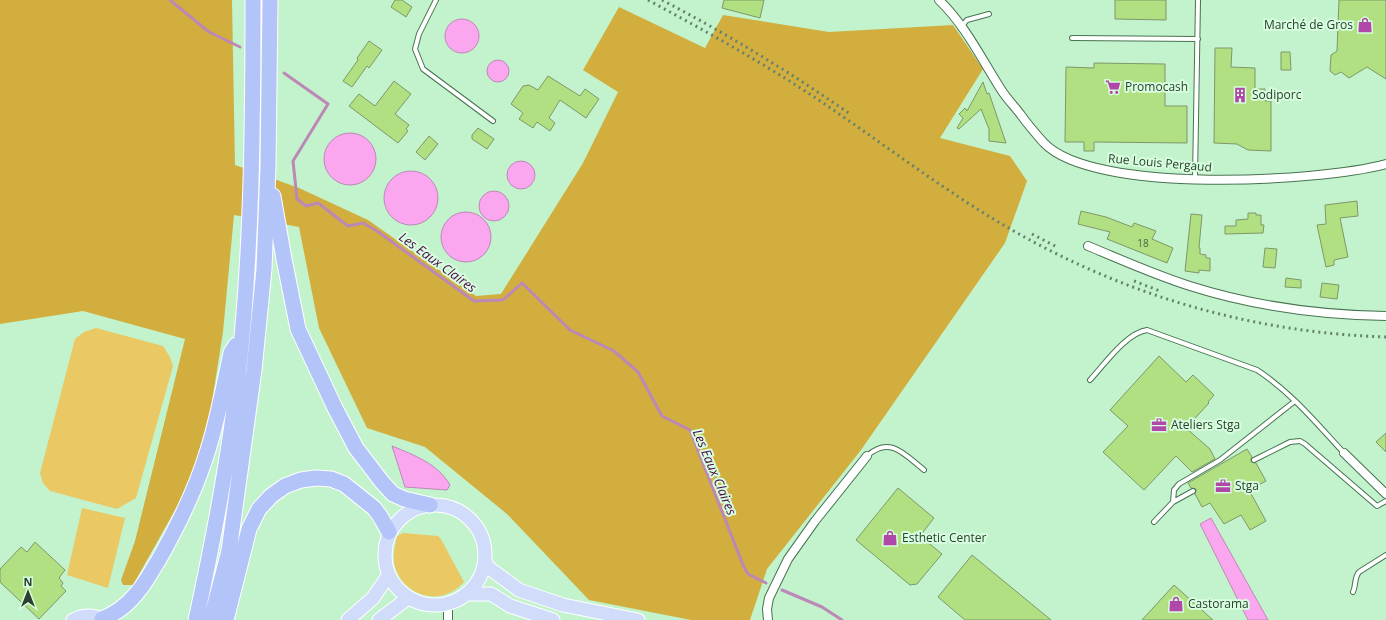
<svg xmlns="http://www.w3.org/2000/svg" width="1386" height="620" viewBox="0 0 1386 620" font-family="'Open Sans',sans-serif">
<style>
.green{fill:#eac864}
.forest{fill:#d2ae3e}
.water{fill:#faa7f0;stroke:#bc88b6}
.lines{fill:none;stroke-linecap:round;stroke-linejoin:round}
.stream{stroke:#bc88b6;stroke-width:3}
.building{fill:#b0e081;stroke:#7f9769}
.lane-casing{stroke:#477351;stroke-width:6}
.street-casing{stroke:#477351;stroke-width:10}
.primary-casing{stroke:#fff;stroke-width:15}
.highway-casing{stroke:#fff;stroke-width:17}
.lane{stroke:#fff;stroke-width:4}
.street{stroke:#fff;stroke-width:8}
.primary{stroke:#d1dcfb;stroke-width:13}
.highway{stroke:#b3c4f9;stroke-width:15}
.rail{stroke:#65836b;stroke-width:3;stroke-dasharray:2 4;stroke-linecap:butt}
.labels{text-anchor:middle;stroke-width:4;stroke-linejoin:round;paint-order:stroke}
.number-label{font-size:10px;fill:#4c6644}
.poi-label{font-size:12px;fill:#2b3e2f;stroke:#d7fede;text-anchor:start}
.street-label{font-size:12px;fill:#2b3e2f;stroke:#d7fede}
.water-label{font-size:13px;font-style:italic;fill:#4d024a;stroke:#d7fede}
</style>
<rect width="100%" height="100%" fill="#c3f3cc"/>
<path class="green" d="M96 328 163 346 170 357 173 366 136 498 117 509 50 491 43 483 40 473 75 339 84 332Z
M82 508 125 518 108 588 67 575Z
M403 533 438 536 441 539 464 582C461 585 458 588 455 590 433 605 402 592 395 567 392 557 395 546 397 536Z"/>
<path class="forest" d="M0 0H232L235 165 299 188 368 220 476 296 501 294 583 163 618 92 583 70 619 7 705 48 723 15 829 32 953 25 983 69 940 138 1010 156 1027 181 1005 243 861 450 767 569 750 620H691L589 600 507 514 425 447 367 428 319 328 299 227 234 215 223 332 210 414 188 487 133 585H123L121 580 135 541 185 339 83 311 0 324Z"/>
<path class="water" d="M445 36a17 17 0 1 1 34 0a17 17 0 1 1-34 0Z
M487 71a11 11 0 1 1 22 0a11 11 0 1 1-22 0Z
M324 159a26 26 0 1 1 52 0a26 26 0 1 1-52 0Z
M507 175a14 14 0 1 1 28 0a14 14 0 1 1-28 0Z
M384 198a27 27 0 1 1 54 0a27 27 0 1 1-54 0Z
M479 206a15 15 0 1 1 30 0a15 15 0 1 1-30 0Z
M441 237a25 25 0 1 1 50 0a25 25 0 1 1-50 0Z
M392 446C414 455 438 464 450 485L447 490 405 487Z
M1211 518 1268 620H1248L1200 524Z"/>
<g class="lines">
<path class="stream" d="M170 0 209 32 240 47
M284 73 328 104 293 161 297 199 306 206 318 203 348 226 363 223 377 231 474 301 503 300 522 283 570 330 614 351 638 372 662 416 690 430 743 565 748 574 766 583
M782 590 822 607 842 620"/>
</g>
<path class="building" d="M395 0H402L412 7 406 17 391 7Z
M724 0H764L760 18 722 8Z
M1115 0H1166V20L1115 19Z
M1339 0H1386V79L1367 67 1349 78 1341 72 1335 75 1330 71 1331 55 1337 51Z
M369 41 382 50 369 68 367 66 352 87 343 81 358 60 357 58Z
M1215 48H1232L1231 67 1255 68V89H1265V101H1271V151L1248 150 1237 144 1214 143Z
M1281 52H1290L1291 70H1281Z
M1094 63 1165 64V106H1187V143L1094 142V151H1084V142H1065L1066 67 1094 68Z
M548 76 580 96 585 89 599 99 586 118 560 100 549 118 555 123 550 131 537 122 533 128 519 119 523 113 511 104 523 86 529 85 538 90Z
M394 81 411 94 395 114 409 125 406 129 408 131 398 143 349 106 359 94 375 106Z
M983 82 987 94 989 93 1006 143 989 141V129L981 109 959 129 957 128 963 118 959 114 965 108 967 111Z
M478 128 494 139 487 149 472 139V135Z
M429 136 438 144 425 160 416 152Z
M1357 201 1358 216 1340 218 1348 257 1334 260V265L1326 267 1317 225 1326 224 1325 205Z
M1081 211 1106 217 1132 227 1134 223 1156 231 1152 239 1173 248 1167 263 1107 239 1110 232 1078 224Z
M1248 213H1256V215H1261V225H1264L1263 233 1225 234V226H1236V220L1248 219Z
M1191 214 1202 215 1199 248H1200V254L1206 255V258H1210V271L1199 270V273L1185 271Z
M1265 248 1277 249 1275 268 1263 267Z
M1286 278 1301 280V288L1285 287Z
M1322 283 1339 285 1337 299 1320 297Z
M1159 356 1186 382 1193 375 1214 395 1208 402 1209 403 1186 428 1210 449 1215 459 1192 472 1176 456 1144 490 1103 452 1128 426 1110 410Z
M1386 433V452L1376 442Z
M1247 449 1252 457 1251 459V462L1256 463 1266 481 1249 490 1266 521 1250 530 1241 515 1224 524 1210 503 1202 507 1195 494 1196 491V489L1191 488 1188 483Z
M898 488 934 518 920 536 942 554 917 584 910 585 856 540Z
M35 542 65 570 59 578 63 583 61 586 66 591 39 619 0 582V569L21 547 27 552Z
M972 555 1051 620H965L938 597Z
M1174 585 1213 620H1142Z"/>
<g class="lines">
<g class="lane-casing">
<path id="lane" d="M436 0 419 34 415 49 423 69 493 121
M962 26 967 20 989 14
M1072 38 1198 39
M1195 179 1198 0
M1090 380C1104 365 1126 333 1147 330L1257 370C1291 392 1317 424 1344 453
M867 456C890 435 905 455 924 470
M1254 460 1290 442 1300 441 1305 444 1377 506 1386 501
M1173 502 1174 490 1179 484 1220 460 1295 401
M1154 522 1173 502 1193 491
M1353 592C1356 586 1354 578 1359 572L1386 555"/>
</g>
<g class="street-casing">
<path id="street" d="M939 0C966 26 982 60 1002 91 1008 100 1015 107 1021 115 1028 125 1036 134 1044 143 1094 195 1319 182 1386 164
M1088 246C1122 260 1155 275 1190 286 1253 306 1320 315 1386 316
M1344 453 1386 494
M448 620V609L450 603
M768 620 767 609 769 598 788 559 815 521 867 456"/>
</g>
<g class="primary-casing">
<path id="primary" d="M385 555a50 50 0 1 1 100 0a50 50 0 1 1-100 0Z
M485 561 489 568 519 590 563 605 638 620
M467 594H491L510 606 553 620
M73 620C83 615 94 615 104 620
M348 620 373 598 388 576
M379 620 408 598"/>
</g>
<g class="highway-casing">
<path id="highway" d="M273 196 284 259 298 329 335 408 356 448 382 482 393 494 404 499 430 505
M102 619C115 614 127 605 136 594 145 584 151 572 158 561 178 526 196 489 208 450 218 418 224 385 231 353L236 345
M196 620C213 542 228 464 237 385 252 257 253 129 253 0
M211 620 229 551 254 370 264 269 268 167 270 0
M226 620 249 529 259 509 271 496 285 486 301 480 316 478 331 479 344 484 374 508 380 516 389 532"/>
</g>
<use href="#lane" class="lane"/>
<use href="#street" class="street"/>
<use href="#primary" class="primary"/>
<use href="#highway" class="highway"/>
<path class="rail" d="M648 0C709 33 769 66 826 105 898 154 967 208 1045 248 1152 303 1265 333 1386 337
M662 0C727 34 790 72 850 114
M1032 234 1057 247
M1134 281 1160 291"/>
</g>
<defs>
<g id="shop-bare" transform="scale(1.2)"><path d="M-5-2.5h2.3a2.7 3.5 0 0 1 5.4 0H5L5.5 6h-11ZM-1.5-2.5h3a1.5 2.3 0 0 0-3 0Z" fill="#b148a9" stroke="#d7fede" stroke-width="2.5" paint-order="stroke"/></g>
<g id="supermarket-bare" transform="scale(1.2)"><path d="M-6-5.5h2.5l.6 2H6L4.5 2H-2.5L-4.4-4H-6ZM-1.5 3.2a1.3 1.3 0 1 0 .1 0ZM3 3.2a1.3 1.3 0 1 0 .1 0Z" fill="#b148a9" stroke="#d7fede" stroke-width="2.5" paint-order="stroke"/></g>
<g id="building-bare" transform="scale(1.2)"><path d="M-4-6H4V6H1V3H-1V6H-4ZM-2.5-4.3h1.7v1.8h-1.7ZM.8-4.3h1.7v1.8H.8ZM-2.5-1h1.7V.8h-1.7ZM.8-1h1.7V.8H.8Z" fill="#b148a9" stroke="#d7fede" stroke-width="2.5" paint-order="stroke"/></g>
<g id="office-bare" transform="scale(1.2)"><path d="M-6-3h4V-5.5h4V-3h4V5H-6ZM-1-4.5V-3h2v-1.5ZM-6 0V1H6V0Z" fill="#b148a9" stroke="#d7fede" stroke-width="2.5" paint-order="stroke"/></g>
</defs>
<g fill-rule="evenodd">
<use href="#shop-bare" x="1365" y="25"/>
<use href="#supermarket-bare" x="1113" y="87"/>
<use href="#building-bare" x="1240" y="95"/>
<use href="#office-bare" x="1159" y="425"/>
<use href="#office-bare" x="1223" y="486"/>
<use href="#shop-bare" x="890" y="538"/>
<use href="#shop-bare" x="1176" y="604"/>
</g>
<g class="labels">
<g class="number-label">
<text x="1143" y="247">18</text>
</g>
<g class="poi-label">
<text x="1353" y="29" text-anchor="end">Marché de Gros</text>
<text x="1125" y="91">Promocash</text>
<text x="1252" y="99">Sodiporc</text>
<text x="1171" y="429">Ateliers Stga</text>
<text x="1235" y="490">Stga</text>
<text x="902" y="542">Esthetic Center</text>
<text x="1188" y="608">Castorama</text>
</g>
<g class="street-label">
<text transform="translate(1160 163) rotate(5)" y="4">Rue Louis Pergaud</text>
</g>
<g class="water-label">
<text transform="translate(438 262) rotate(36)" y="5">Les Eaux Claires</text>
<text transform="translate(715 472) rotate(67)" y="5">Les Eaux Claires</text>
</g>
</g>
<g transform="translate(28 592)" stroke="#d7fede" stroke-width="3" paint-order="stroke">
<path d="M0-3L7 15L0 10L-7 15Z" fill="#2b3e2f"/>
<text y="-6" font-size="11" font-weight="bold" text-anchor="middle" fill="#2b3e2f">N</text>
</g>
</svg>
